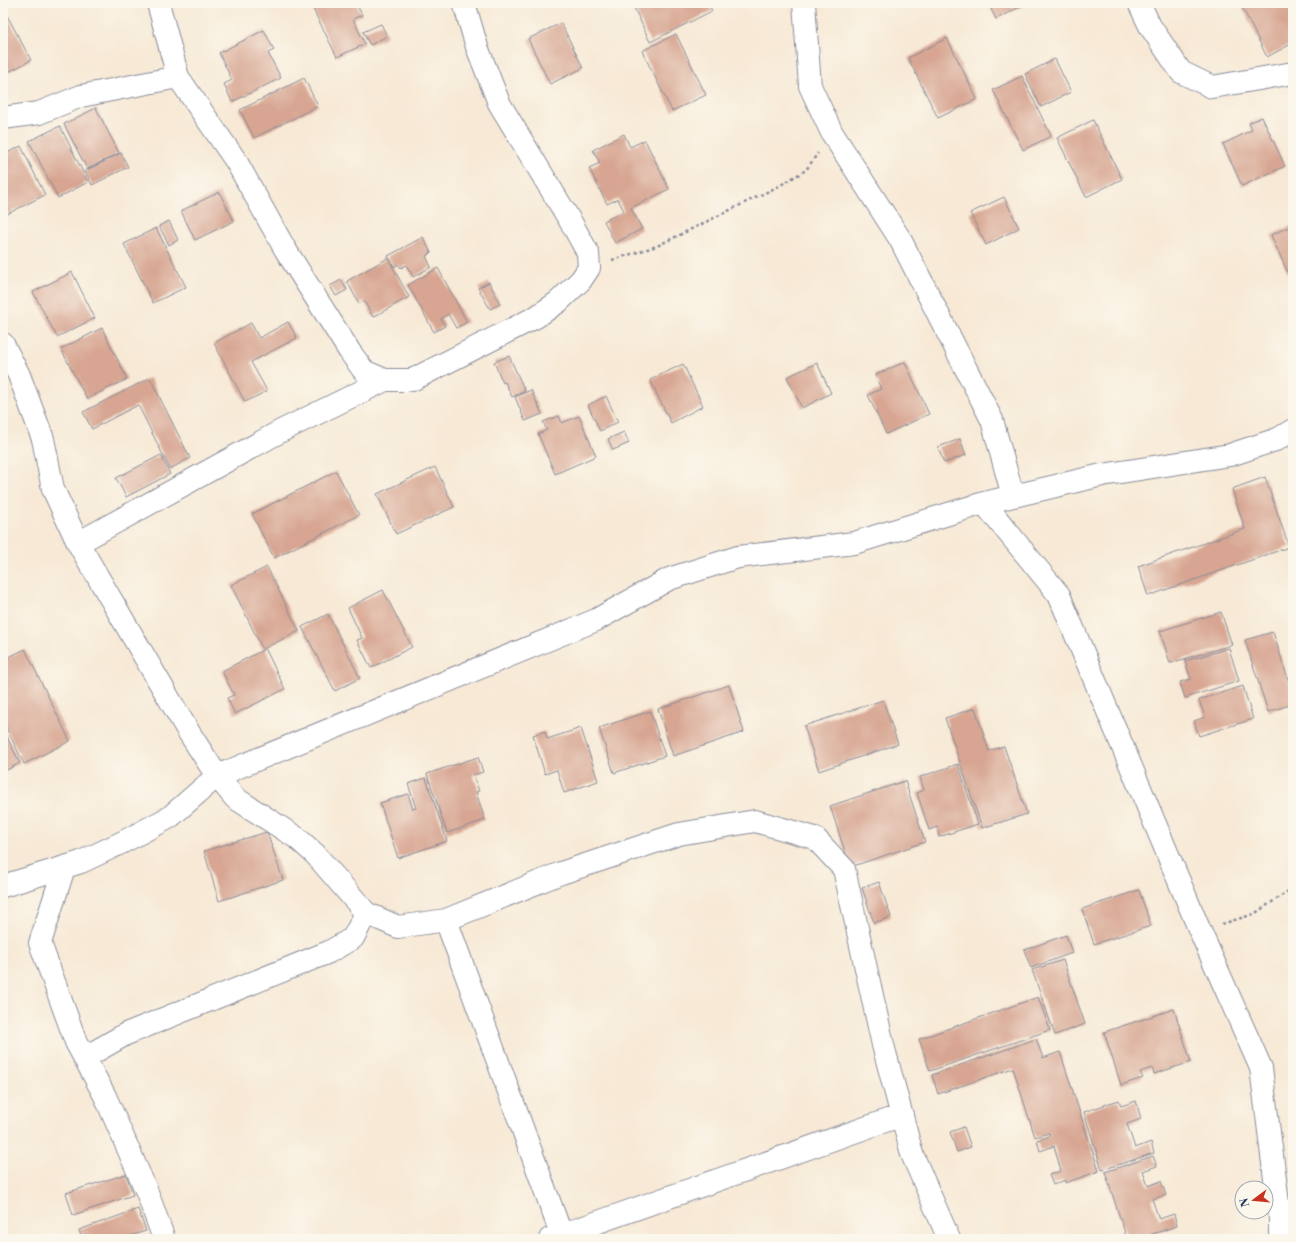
<svg xmlns="http://www.w3.org/2000/svg" width="1296" height="1242" viewBox="0 0 1296 1242" font-family="'Libre Bodoni',serif">
<style>
.building{fill:#d7a591}
.lines{fill:none;stroke-linecap:round;stroke-linejoin:round}
.minor-casing{stroke:#898c9a;stroke-width:24}
.path{stroke:#898c9a;stroke-width:2.5;stroke-dasharray:3 3;stroke-linecap:butt}
.minor{stroke:#fff;stroke-width:22}
</style>
<rect width="100%" height="100%" fill="#fbf7ec"/>
<filter id="ink" filterUnits="userSpaceOnUse"><feTurbulence type="fractalNoise" baseFrequency=".025" numOctaves="2"/><feDisplacementMap in="SourceGraphic" scale="8" xChannelSelector="R" yChannelSelector="G"/><feConvolveMatrix kernelMatrix="1 2 1 2 8 2 1 2 1" color-interpolation-filters="sRGB"/></filter>
<filter id="wash" filterUnits="userSpaceOnUse"><feTurbulence type="fractalNoise" baseFrequency=".012" numOctaves="4" result="noise"/><feDisplacementMap in="SourceGraphic" scale="16" xChannelSelector="R" yChannelSelector="G"/><feGaussianBlur stdDeviation="0.9" result="paint"/><feColorMatrix in="noise" values="0 0 0 0 0 0 0 0 0 0 0 0 0 0 0 0 0 1.4 0 .05"/><feComposite in="paint" operator="in"/></filter>
<g filter="url(#wash)">
<rect width="100%" height="100%" fill="#f7e9d5"/>
<g id="blocks">
<path class="building" d="M310 3H356L362 15 353 19 365 44 337 57Z
M632 3H708L712 11 650 42Z
M988 3H1028L996 19Z
M1240 3H1292L1293 43 1267 57Z
M3 8 31 60 3 75Z
M561 23 583 68 550 84 528 39Z
M381 24 387 36 370 45 363 32Z
M264 30 274 50 268 53 281 78 232 102 224 84 232 80 219 53Z
M676 34 706 95 672 111 642 51Z
M947 38 977 99 938 118 908 58Z
M1055 59 1071 92 1041 107 1025 74Z
M1022 76 1051 136 1023 150 993 90Z
M304 78 318 106 254 138 240 110Z
M96 108 119 153 87 169 64 124Z
M1262 117 1285 166 1242 186 1223 144 1252 130 1249 123Z
M1093 120 1122 179 1086 197 1057 138Z
M60 126 88 182 58 198 29 141Z
M624 134 630 147 645 140 669 189 631 208 642 229 615 243 604 221 624 211 618 199 607 204 589 168 600 163 593 150Z
M21 146 45 195 3 216V155Z
M121 153 128 167 92 185 85 171Z
M219 192 234 221 195 240 181 211Z
M1004 197 1019 228 986 245 970 213Z
M169 221 178 240 169 245 159 226Z
M1293 225V276L1290 278 1271 235Z
M156 228 186 287 153 303 124 244Z
M423 237 431 253 426 256 431 267 413 277 406 265 401 268 398 264 394 267 388 256Z
M388 258 409 297 373 317 364 301 359 304 347 281Z
M438 268 467 322 456 328 448 314 441 319 445 326 434 332 408 285Z
M72 272 95 318 57 337 33 292Z
M341 280 347 290 336 296 330 286Z
M489 282 500 304 490 309 478 288Z
M288 322 297 338 251 362 267 391 245 402 214 343 251 323 259 338Z
M102 328 127 379 87 399 61 349Z
M509 356 525 391 512 397 505 382 503 383 494 362Z
M905 362 929 414 886 434 868 395 881 389 875 375Z
M817 363 831 393 802 408 787 377Z
M683 364 703 406 671 423 650 380Z
M150 378 190 458 170 469 138 405 92 429 83 412Z
M531 390 542 414 525 421 515 397Z
M606 396 618 422 600 431 588 405Z
M559 416 562 423 579 416 596 456 555 474 538 434 547 430 543 422Z
M624 432 629 443 613 450 608 439Z
M960 439 966 455 944 463 938 447Z
M161 455 170 474 126 497 116 478Z
M435 467 454 507 396 534 377 494Z
M336 471 359 515 274 558 252 514Z
M1265 477 1289 547 1148 596 1138 566 1245 529 1232 489Z
M267 567 299 631 265 648 285 689 235 714 227 698 234 695 222 671 263 650 231 585Z
M383 590 412 647 371 668 357 640 362 638 348 608Z
M1221 612 1232 645 1170 663 1160 631Z
M328 614 360 678 335 691 302 627Z
M1273 632 1293 695V704L1268 712 1245 640Z
M1229 648 1239 681 1185 698 1180 682 1191 679 1185 661Z
M25 649 70 741 24 764 3 721V660Z
M729 685 744 732 673 756 658 709Z
M1243 686 1253 719 1199 736 1194 721 1205 717 1199 700Z
M883 700 898 744 819 771 804 726Z
M975 708 989 751 1004 746 1027 814 982 828 945 718Z
M650 711 665 756 614 773 599 728Z
M581 728 598 781 564 793 557 770 545 774 533 735 545 731 547 739Z
M3 729 20 763 3 772Z
M478 757 483 772 473 775 479 791 476 792 485 820 447 833 427 774Z
M958 764 978 824 939 837 937 827 929 830 917 793 924 790 920 777Z
M426 778 447 841 398 858 380 803 408 794 413 809 416 808 408 784Z
M905 781 925 842 850 867 830 806Z
M267 832 283 880 219 901 204 851Z
M879 882 891 917 874 923 862 888Z
M1139 890 1151 926 1094 944 1082 909Z
M1066 935 1072 953 1031 968 1024 950Z
M1063 960 1085 1024 1055 1035 1032 970Z
M1038 997 1050 1030 930 1071 919 1039Z
M1174 1009 1191 1062 1154 1074 1152 1068 1140 1072 1143 1078 1121 1085 1104 1032Z
M1036 1039 1043 1058 1060 1052 1099 1171 1065 1183V1180L1053 1185 1049 1175 1061 1171 1054 1146 1040 1151 1037 1140 1050 1136 1049 1133 1035 1137 1013 1068 938 1094 932 1075Z
M1119 1100 1121 1106 1136 1101 1141 1119 1127 1124 1135 1148 1151 1142 1154 1153 1102 1170 1084 1112Z
M964 1127 971 1147 957 1152 950 1132Z
M1153 1156 1157 1166 1143 1171 1148 1186 1161 1181 1166 1195 1152 1199 1159 1219 1174 1214 1177 1226 1137 1239H1127L1105 1172Z
M126 1174 133 1195 73 1215 66 1193Z
M138 1209 146 1231 121 1239H82L79 1230Z"/>
</g>
</g>
<g filter="url(#ink)">
<use href="#blocks" fill-opacity="0" stroke="#898c9a" stroke-width="1"/>
<g class="lines">
<g class="minor-casing">
<path id="minor" d="M158 3 178 77 236 161 285 249 350 352 364 371 385 380H412L536 317 558 302 581 280 589 268 588 253 572 224 499 103 477 47 464 3
M804 3 810 86 832 133 900 239 992 420 1013 496
M1139 3 1150 26 1181 72 1212 87 1293 73
M3 118 39 113 81 96 178 77
M3 344 19 375 43 439 53 489 78 543 188 731 217 776 235 798 297 838 315 854 366 913 398 927 446 920 561 873 679 834 755 821 815 838 844 869 883 1045 912 1154 949 1239
M984 503 1059 595 1200 931 1261 1068 1280 1219V1239
M78 543 281 431 385 380
M64 868 40 943 76 1042 105 1096 147 1192 164 1239
M3 886 81 862 123 842 170 817 217 776 596 620 669 579 738 557 854 543 984 503 1102 475 1230 455 1278 439 1293 430
M446 920 563 1239
M84 1058 126 1034 329 952 353 938 366 913
M550 1239 902 1115"/>
</g>
<path class="path" d="M612 260 657 246 779 186 806 170 818 153
M1222 924 1254 914 1293 888"/>
<use href="#minor" class="minor"/>
</g>
</g>
<rect width="1296" height="1242" fill="none" stroke="#fbf7ec" stroke-width="16"/>
<g transform="translate(1254 1200) rotate(254)"><circle r="19" fill="#fbf7ec" stroke="#a1a7b3"/>
<path d="M0-3L7 15L0 10L-7 15Z" fill="#c8321e"/>
<text y="-6" font-size="11" font-weight="bold" text-anchor="middle" fill="#1b2f5e">N</text>
</g>
</svg>
